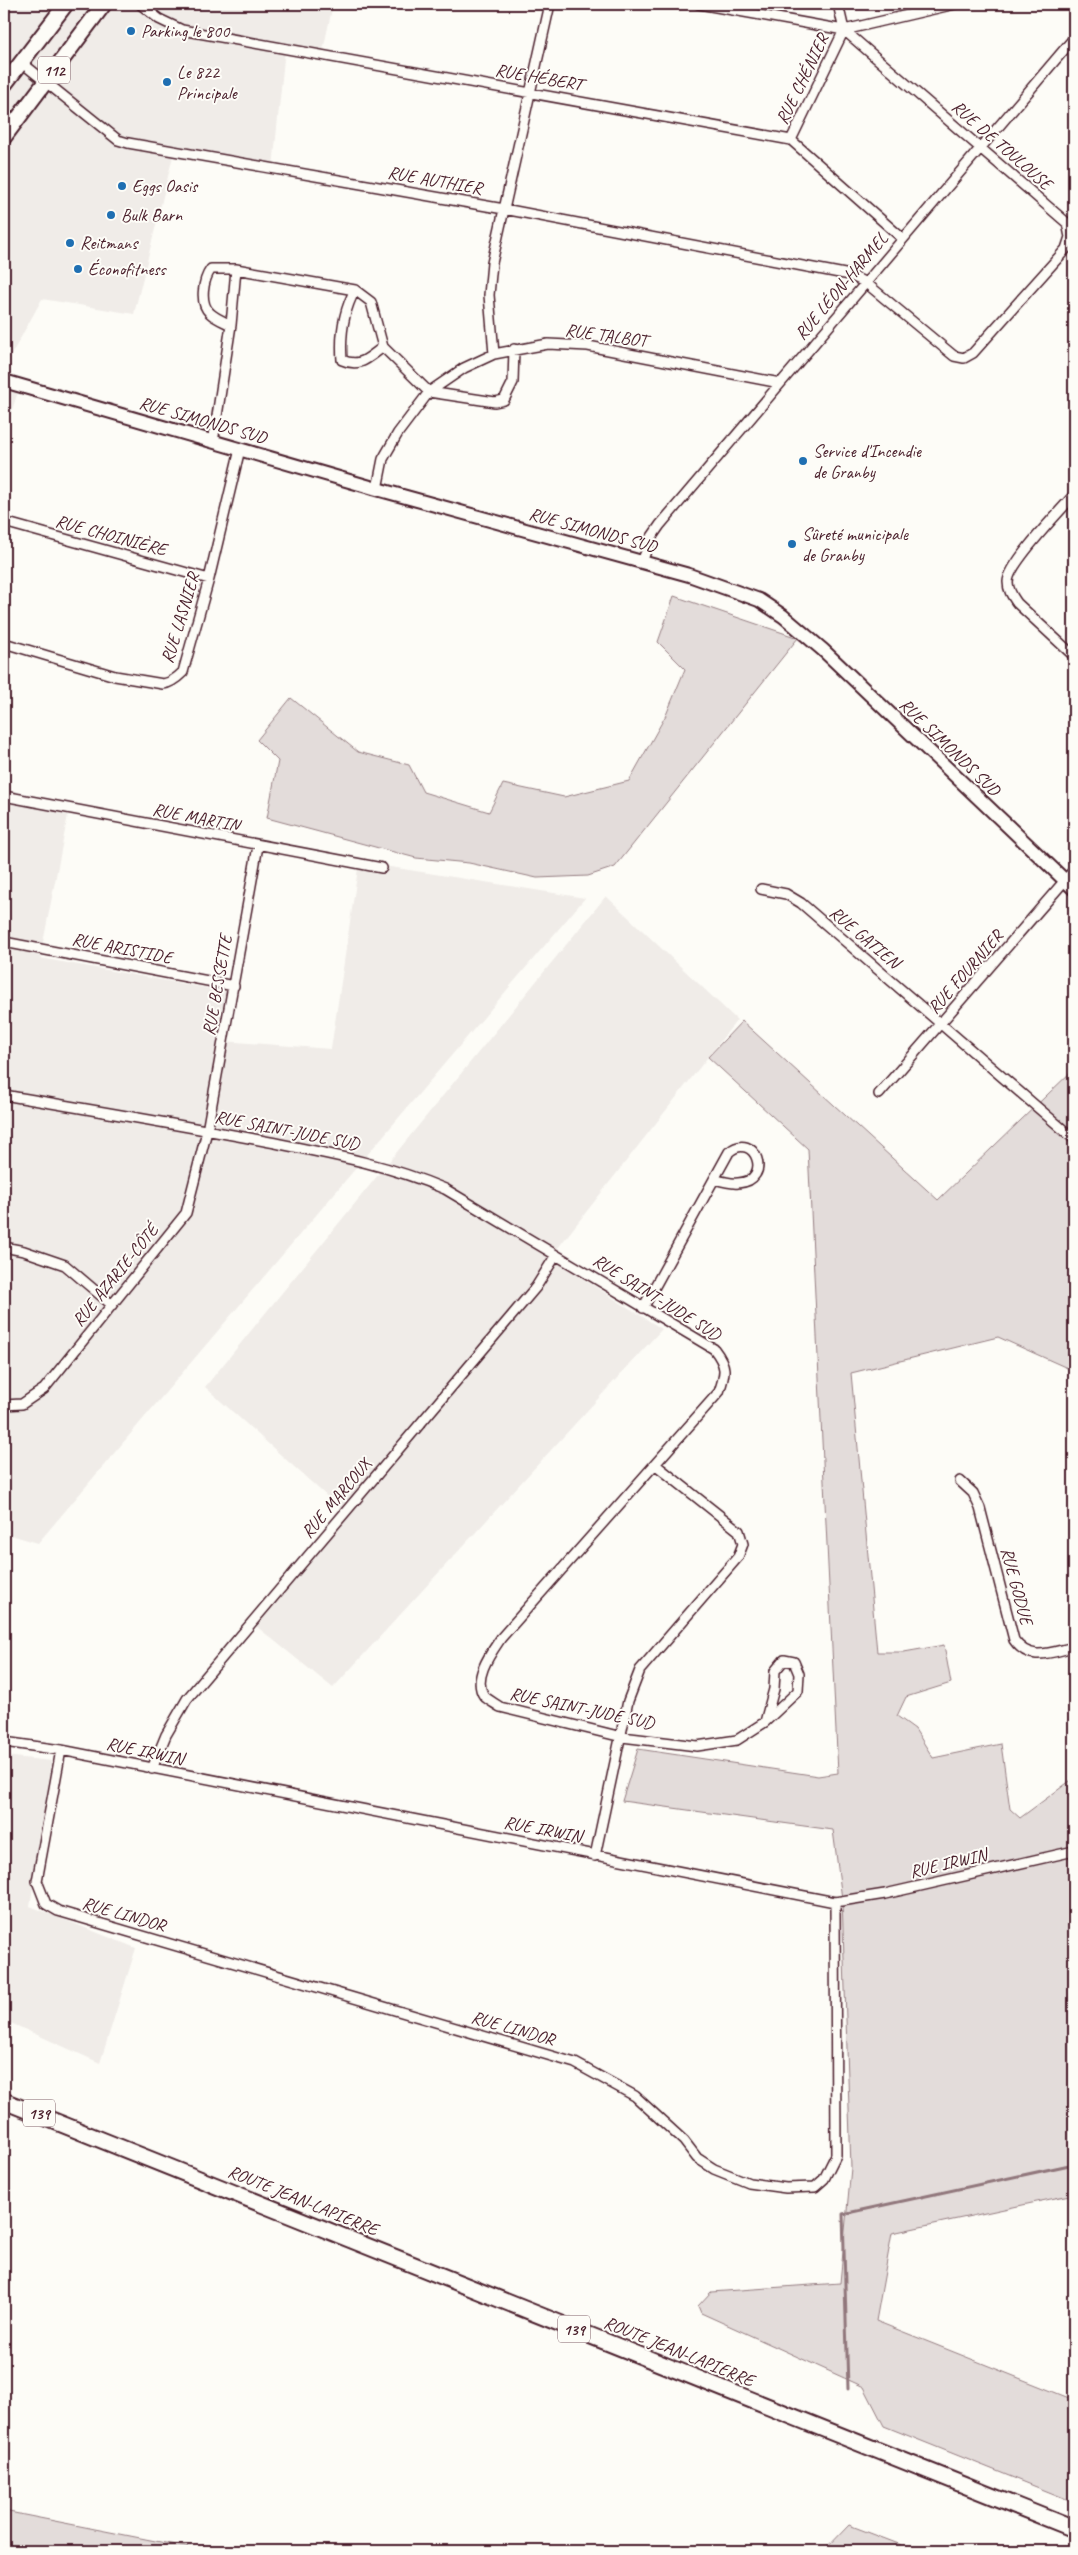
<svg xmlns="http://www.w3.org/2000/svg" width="1078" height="2555" viewBox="0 0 1078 2555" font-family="Caveat,sans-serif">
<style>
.built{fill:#f0ece8}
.green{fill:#e3dcda;stroke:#967e82}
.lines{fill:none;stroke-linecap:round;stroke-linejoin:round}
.stream{stroke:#91777b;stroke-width:3}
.street-casing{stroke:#4a1f2b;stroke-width:12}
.secondary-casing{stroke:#4a1f2b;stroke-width:16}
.primary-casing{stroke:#4a1f2b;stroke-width:18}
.highway-casing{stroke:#4a1f2b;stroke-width:19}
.street{stroke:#fdfcf7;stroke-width:9}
.secondary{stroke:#fdfcf7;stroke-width:12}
.primary{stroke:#fdfcf7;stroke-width:14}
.highway{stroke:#fdfcf7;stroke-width:15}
.poi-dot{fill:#1f6fb2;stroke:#fdfcf7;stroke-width:2}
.labels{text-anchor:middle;stroke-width:4;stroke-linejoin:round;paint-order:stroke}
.shield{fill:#fdfcf7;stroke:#806168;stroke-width:1}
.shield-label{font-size:16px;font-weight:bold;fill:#4a1f2b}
.poi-label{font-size:18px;fill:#4a1f2b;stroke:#fdfcf7;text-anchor:start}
.street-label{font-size:18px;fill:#4a1f2b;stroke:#fdfcf7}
</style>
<rect width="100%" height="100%" fill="#fdfcf7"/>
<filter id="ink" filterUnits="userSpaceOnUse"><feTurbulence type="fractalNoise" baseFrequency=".02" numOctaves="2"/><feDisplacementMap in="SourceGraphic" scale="10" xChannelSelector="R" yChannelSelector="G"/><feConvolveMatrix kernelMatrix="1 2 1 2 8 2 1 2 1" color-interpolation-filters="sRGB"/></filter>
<g filter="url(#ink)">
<path class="built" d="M4 4H333L322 55 285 49 273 167 174 152 134 314 42 299 4 368Z
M4 381 20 386 4 433Z
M4 801 68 815 40 958 229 992 223 1041 331 1049 359 862 585 898 38 1543 4 1533Z
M606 896 737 1020 550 1258 662 1329 333 1688 256 1626 349 1516 205 1387Z
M4 1756 52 1761 30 1906 136 1948 100 2063 4 2020Z"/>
<path class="green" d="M674 596 798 638 615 867 588 876 537 878 469 863 416 858 267 818 278 761 257 740 291 698 358 752 409 765 423 792 489 812 503 784 564 797 629 781 666 715 685 669 658 642Z
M742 1021 938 1200 1074 1069V1371L998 1337 851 1373 877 1652H904L944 1645 951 1683 906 1697 897 1716 915 1729 933 1758 1001 1744 1010 1809 1020 1818 1074 1778V2194L892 2233 876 2321 1074 2400V2502L884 2426 864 2387 701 2313 698 2306 711 2292 840 2283 851 2168 842 1899 833 1830 622 1801 638 1749 818 1776 838 1773 808 1149 708 1057Z
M4 2511 206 2551H4Z
M849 2525 917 2551H824Z"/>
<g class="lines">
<path class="stream" d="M848 2389 843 2214 1074 2164"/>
<g class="street-casing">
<path id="street" d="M140 4 159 19 182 30 791 140 903 239
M844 30 955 4
M21 62 118 140 128 143 504 209 850 275 866 283 954 356 964 358 973 353 1066 249 1070 237 1067 223 844 30 699 4
M791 140 844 30 838 4
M355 290C343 312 340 335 342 360 360 368 368 358 383 347
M231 325C225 322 215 318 210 313 199 303 203 280 211 269H236
M494 354 489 295 492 263 550 4
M213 442 231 325 236 269 355 290 371 302 383 347 429 392 495 402 504 400 513 382 514 349
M377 489 383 459 398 433 429 392 464 368 494 354 548 344 588 346 780 383
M1074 495C1061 510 1008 564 1008 582 1008 591 1013 597 1017 603L1074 656
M4 522 209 579
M642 562 651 538 660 525 1074 38
M4 643 115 676 163 684C171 683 177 678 183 672L209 579 240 449
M4 796 382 868
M761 889 786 894 801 903 1074 1139
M4 942 234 986
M879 1094 1074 870
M4 1095C92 1110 181 1125 270 1142 330 1154 389 1165 445 1189L714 1349C727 1366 726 1372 719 1392L501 1638C491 1653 472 1678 484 1696 488 1700 496 1704 500 1707L622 1737 697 1746 737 1740 765 1722 798 1691 799 1674 794 1662 784 1660 775 1671 774 1689 765 1722
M4 1247 24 1251 65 1265 112 1305
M643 1308 729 1152C755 1130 774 1181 738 1183 731 1184 721 1181 714 1179
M4 1405 22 1404 44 1389 186 1213 207 1131 258 846
M960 1481 973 1493 980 1508 1014 1640C1030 1663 1051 1652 1074 1647
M4 1742 61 1750 835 1902 885 1894 1074 1851
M61 1750 37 1881 46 1904 58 1911 575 2063 635 2096 684 2141 697 2158 714 2169 749 2183 786 2188 815 2187 824 2179 836 2155 835 1902
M152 1769 166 1735 187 1699 536 1287 556 1255
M595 1856 628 1701 640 1670 738 1557 743 1544 739 1531 656 1465"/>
</g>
<g class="secondary-casing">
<path id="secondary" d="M4 381 377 489 689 575 759 600 783 616 823 650 1074 889"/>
</g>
<g class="primary-casing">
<path id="primary" d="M4 85 66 4
M4 137 104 4"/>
</g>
<g class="highway-casing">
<path id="highway" d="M4 2101 1074 2529"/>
</g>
<use href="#street" class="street"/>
<use href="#secondary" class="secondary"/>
<use href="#primary" class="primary"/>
<use href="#highway" class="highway"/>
</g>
</g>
<g class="poi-dot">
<circle cx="131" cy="31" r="5"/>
<circle cx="167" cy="82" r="5"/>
<circle cx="122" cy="186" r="5"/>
<circle cx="111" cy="215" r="5"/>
<circle cx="70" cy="243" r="5"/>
<circle cx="78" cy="269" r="5"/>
<circle cx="803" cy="461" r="5"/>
<circle cx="792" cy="544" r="5"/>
</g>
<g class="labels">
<g class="shield">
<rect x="38" y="56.5" width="32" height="27" rx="4"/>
<rect x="23" y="2099.5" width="32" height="27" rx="4"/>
<rect x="558" y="2315.5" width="32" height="27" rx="4"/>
</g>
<g class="shield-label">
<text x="54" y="76">112</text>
<text x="39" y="2119">139</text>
<text x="574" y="2335">139</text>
</g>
<g class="poi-label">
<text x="141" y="37">Parking le 800</text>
<text x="177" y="78">Le 822<tspan x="177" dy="21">Principale</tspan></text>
<text x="132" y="192">Eggs Oasis</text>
<text x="121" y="221">Bulk Barn</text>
<text x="80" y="249">Reitmans</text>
<text x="88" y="275">Éconofitness</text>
<text x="813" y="457">Service d'Incendie<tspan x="813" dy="21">de Granby</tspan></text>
<text x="802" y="540">Sûreté municipale<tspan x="802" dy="21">de Granby</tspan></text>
</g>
<g class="street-label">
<text transform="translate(539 77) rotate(10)" y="6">RUE HÉBERT</text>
<text transform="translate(802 79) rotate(-64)" y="6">RUE CHÉNIER</text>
<text transform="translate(1002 145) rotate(41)" y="6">RUE DE TOULOUSE</text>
<text transform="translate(435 180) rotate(10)" y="6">RUE AUTHIER</text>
<text transform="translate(841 286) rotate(-50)" y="6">RUE LÉON-HARMEL</text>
<text transform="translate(606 335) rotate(8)" y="6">RUE TALBOT</text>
<text transform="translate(203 420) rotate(16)" y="6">RUE SIMONDS SUD</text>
<text transform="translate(593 530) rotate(15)" y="6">RUE SIMONDS SUD</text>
<text transform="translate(111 535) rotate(15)" y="6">RUE CHOINIÈRE</text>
<text transform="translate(180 618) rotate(-73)" y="6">RUE LASNIER</text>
<text transform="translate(950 747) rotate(44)" y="6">RUE SIMONDS SUD</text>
<text transform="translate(196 817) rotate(11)" y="6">RUE MARTIN</text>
<text transform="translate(865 937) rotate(40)" y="6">RUE GATIEN</text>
<text transform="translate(122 948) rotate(11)" y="6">RUE ARISTIDE</text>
<text transform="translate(965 972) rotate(-49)" y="6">RUE FOURNIER</text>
<text transform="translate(217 985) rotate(-80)" y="6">RUE BESSETTE</text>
<text transform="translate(287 1130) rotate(11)" y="6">RUE SAINT-JUDE SUD</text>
<text transform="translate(115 1275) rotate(-51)" y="6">RUE AZARIE-CÔTÉ</text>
<text transform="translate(657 1297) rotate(32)" y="6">RUE SAINT-JUDE SUD</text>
<text transform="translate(336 1498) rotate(-50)" y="6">RUE MARCOUX</text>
<text transform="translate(1017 1586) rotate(75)" y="6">RUE GODUE</text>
<text transform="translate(582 1708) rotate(12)" y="6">RUE SAINT-JUDE SUD</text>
<text transform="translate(145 1751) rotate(12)" y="6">RUE IRWIN</text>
<text transform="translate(543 1829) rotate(11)" y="6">RUE IRWIN</text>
<text transform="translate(948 1863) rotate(-13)" y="6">RUE IRWIN</text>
<text transform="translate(124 1914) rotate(16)" y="6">RUE LINDOR</text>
<text transform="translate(513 2028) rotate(16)" y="6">RUE LINDOR</text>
<text transform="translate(303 2200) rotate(22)" y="6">ROUTE JEAN-LAPIERRE</text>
<text transform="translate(679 2351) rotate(22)" y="6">ROUTE JEAN-LAPIERRE</text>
</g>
</g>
<rect width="1078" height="2555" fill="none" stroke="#fdfcf7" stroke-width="20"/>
<rect x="10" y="10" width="1058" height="2535" fill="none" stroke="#4a1f2b" stroke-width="2" filter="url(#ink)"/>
</svg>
